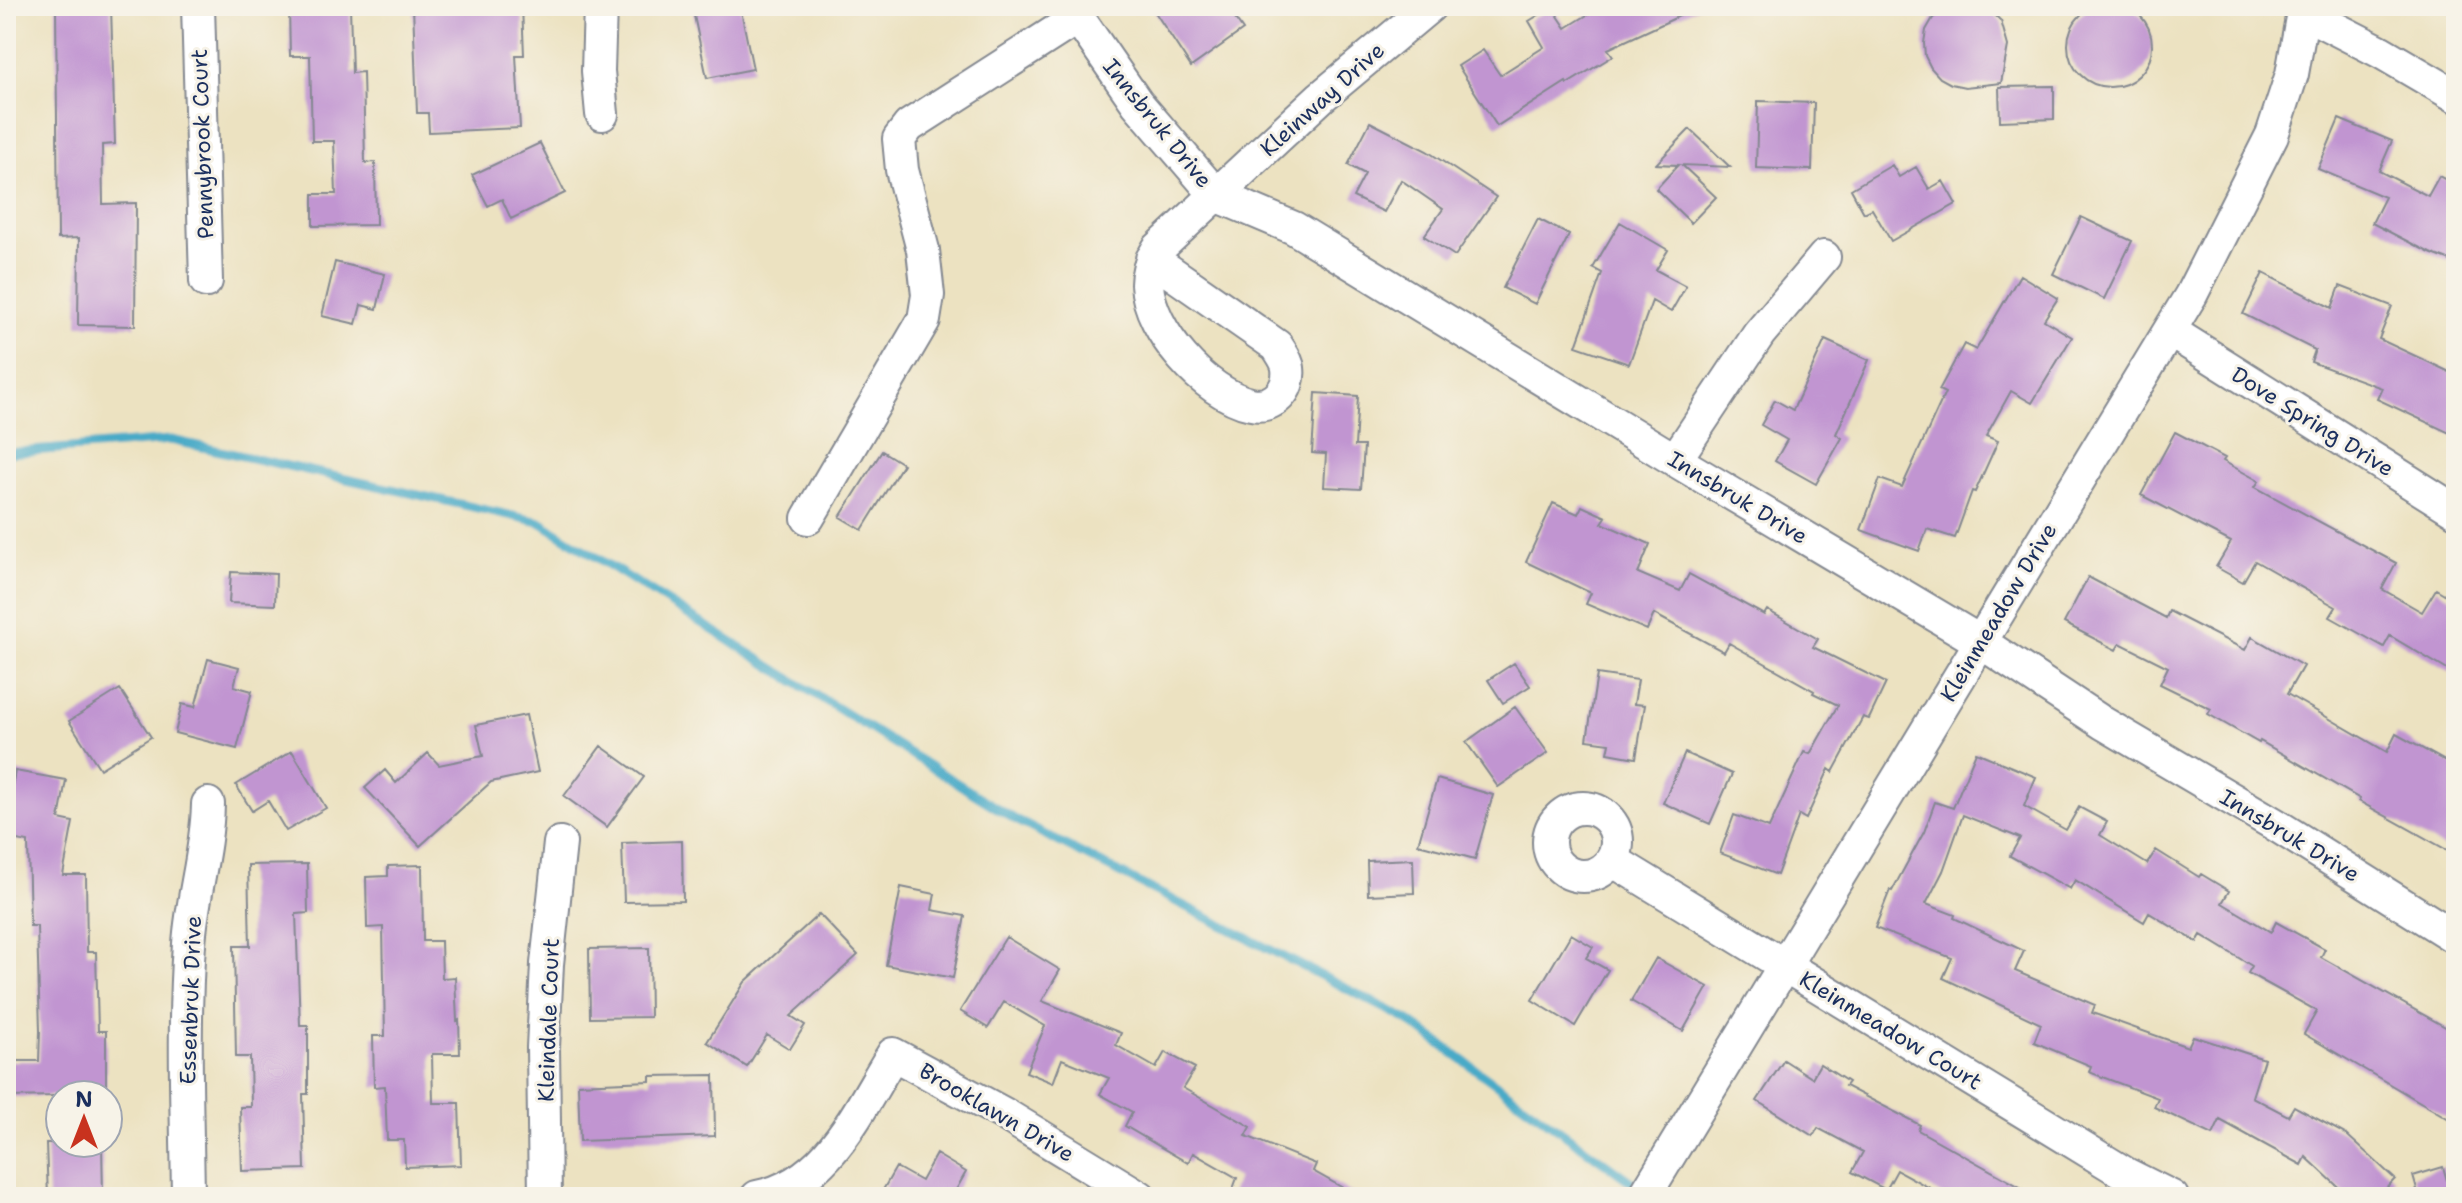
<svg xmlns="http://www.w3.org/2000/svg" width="2462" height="1203" viewBox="0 0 2462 1203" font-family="'Shantell Sans',sans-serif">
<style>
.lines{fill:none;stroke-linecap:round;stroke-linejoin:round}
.stream{stroke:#48aac7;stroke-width:9}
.building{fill:#c195d1}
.minor-casing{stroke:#848890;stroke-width:36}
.minor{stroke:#fff;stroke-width:32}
.labels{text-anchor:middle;stroke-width:6;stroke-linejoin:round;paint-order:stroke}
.street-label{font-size:22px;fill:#1b2f5e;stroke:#f7f3e8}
</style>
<rect width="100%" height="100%" fill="#f7f3e8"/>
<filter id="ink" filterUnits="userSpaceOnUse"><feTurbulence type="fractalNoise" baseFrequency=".0125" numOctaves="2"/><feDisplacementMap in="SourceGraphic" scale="16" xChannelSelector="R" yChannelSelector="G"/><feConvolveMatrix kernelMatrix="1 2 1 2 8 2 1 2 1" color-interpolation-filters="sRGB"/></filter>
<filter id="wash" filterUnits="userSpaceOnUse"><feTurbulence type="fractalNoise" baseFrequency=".006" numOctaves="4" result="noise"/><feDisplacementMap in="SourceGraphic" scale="32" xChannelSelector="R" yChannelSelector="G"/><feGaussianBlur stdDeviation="1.8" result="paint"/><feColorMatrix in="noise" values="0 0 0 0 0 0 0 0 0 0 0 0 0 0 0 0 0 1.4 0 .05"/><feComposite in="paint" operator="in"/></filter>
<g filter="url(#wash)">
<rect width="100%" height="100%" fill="#ece2c1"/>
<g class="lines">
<path class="stream" d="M6 453 171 440 540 522 1016 820 1406 1019 1641 1189"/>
</g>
<g id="blocks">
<path class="building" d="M2068 45a42 42 0 1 1 84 0a42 42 0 1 1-84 0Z
M56 6H111L115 144 102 145 103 204 136 203 135 326 78 325 79 238 58 239Z
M289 6H350L352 73 363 72 365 163 375 162 376 225 313 226V194H336L334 141H312L310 56H290Z
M413 6H522L524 55H516L520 128 429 132 428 113H417Z
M692 6H740L753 69 707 78Z
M1151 6H1226L1243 30 1191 67Z
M1602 6H1701L1608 49 1613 56 1567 84 1566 82 1497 126 1458 66 1483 50 1500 75 1544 47 1529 21 1552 7 1566 28Z
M1951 6H1982L1992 12 2001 21 2008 46 2001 83 1965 87 1951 84 1940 78 1931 68 1925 56 1924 43 1926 30 1933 18Z
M2054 86V119L2000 121 1999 87Z
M1758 101 1814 103 1812 170 1756 168Z
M2339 119 2392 141 2379 171 2428 196 2439 176 2456 185V263L2430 253 2372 223 2385 197 2318 169Z
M1370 122 1427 151 1496 197 1455 256 1424 236 1443 209 1401 180 1384 212 1353 197 1365 174 1348 165Z
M1690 129 1730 167 1682 165 1716 197 1691 223 1656 189 1678 165 1656 164Z
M540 143 565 193 511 219 502 199 488 206 472 175Z
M1892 165 1899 177 1916 167 1929 189 1943 181 1956 204 1891 241 1872 209 1864 213 1851 189Z
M2081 217 2132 241 2104 299 2053 274Z
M1538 219 1569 235 1535 304 1503 288Z
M1620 222 1668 250 1656 270 1686 286 1671 312 1652 301 1629 364 1576 346 1602 273 1593 268Z
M335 262 385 274 377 309 361 305 356 324 322 316Z
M2263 273 2332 308 2340 286 2392 306 2379 339 2456 375V436L2377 399 2382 388 2311 362 2315 350 2243 314Z
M2020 275 2058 298 2044 320 2072 337 2032 403 2011 391 1986 436 1998 441 1975 492 1972 491 1955 538 1927 529 1919 551 1861 530 1880 479 1902 487 1945 393 1939 390 1964 344 1976 350Z
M1825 340 1869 360 1836 434 1842 438 1816 484 1775 461 1787 440 1761 425 1775 400 1793 410Z
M1316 393 1358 396 1355 446H1364L1361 489 1324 487 1326 454 1312 453Z
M2175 432 2225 458 2223 461 2259 481 2255 487 2396 563 2382 589 2422 612 2436 589 2456 601V675L2390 636 2384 647 2330 617 2336 607 2255 561 2243 582 2216 567 2231 542 2141 495Z
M882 451 903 464 862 530 840 517Z
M1553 503 1578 514 1582 506 1606 517 1602 523 1650 544 1638 573 1680 591 1689 574 1764 615 1767 610 1818 639 1813 647 1886 683 1869 719 1863 717 1833 772 1829 769 1806 819 1799 815 1777 875 1720 853 1734 815 1769 828 1804 752 1810 754 1838 705 1813 693 1814 691 1729 643 1724 652 1654 614 1647 630 1586 604 1591 593 1526 562Z
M231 572 276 574 275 605 229 603Z
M2088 577 2166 618 2169 611 2245 650 2252 637 2303 666 2287 694 2387 752 2396 734 2456 767V855L2359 801 2360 799 2260 741 2259 743 2208 714 2211 709 2160 684 2168 667 2120 643 2116 650 2064 623Z
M208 659 239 667 234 686 252 691 237 749 175 733 182 704 195 707Z
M1514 663 1530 686 1503 703 1488 680Z
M1597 674 1638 680 1634 704 1645 705 1636 758 1608 753 1610 743 1587 740Z
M120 689 151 737 100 769 69 721Z
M1515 707 1548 753 1498 787 1466 742Z
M526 715 538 772 491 782 420 846 365 788 385 770 396 783 428 753 439 765 483 756 476 725Z
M601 746 644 777 607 827 564 796Z
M292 751 326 808 286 831 268 801 252 811 236 785Z
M1976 752 2036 777 2024 806 2066 830 2079 807 2107 822 2100 835 2147 864 2156 850 2199 877 2201 874 2229 891 2222 903 2271 932 2276 922 2325 949 2321 957 2456 1033V1123L2304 1034 2317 1011 2248 973 2252 966 2201 935 2197 942 2149 913 2144 922 2075 880 2070 889 2010 856 2020 838 1963 815 1943 871 1926 904 1955 915 1954 918 2024 951 2015 971 2095 1005 2092 1013 2188 1047 2193 1036 2264 1059 2252 1097 2288 1116 2294 1106 2347 1135 2395 1179 2378 1197H2349L2306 1157 2302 1165 2220 1120 2213 1135 2154 1107 2158 1098 2089 1072 2091 1066 2034 1042 2041 1024 1943 978 1952 958 1875 928 1890 890 1892 891 1924 832 1935 802 1953 808Z
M1685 753 1732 774 1710 824 1663 803Z
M15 771 66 780 59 819 73 822 63 875H86L87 952H96L98 1031H106V1095L6 1097V1061H39L40 1031 37 926H30L28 842 6 838V820Z
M1437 779 1493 795 1475 859 1418 844Z
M682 841 683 901 624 902 622 843Z
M1413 859 1414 893 1368 895 1367 861Z
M307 864 308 913 296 914 300 1025H308V1094H303L305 1169 242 1171 240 1107H251L250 1057H236L234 946H250L248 865Z
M422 865 423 941H441L442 978 455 977 457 1021 459 1020 460 1054H432L433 1103H459L461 1165 405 1167 404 1140H387L385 1086 374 1087 373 1036H385L383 927 367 928 366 877 388 876V866Z
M901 887 935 894 932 910 965 916 953 978 886 965Z
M819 914 858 955 791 1016 805 1025 790 1049 767 1035 747 1067 707 1042 745 982Z
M1571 934 1593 947 1586 958 1608 970 1575 1026 1532 1000Z
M1006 937 1060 970 1042 1001 1121 1033 1116 1045 1156 1068 1165 1052 1195 1068 1183 1088 1251 1127 1246 1136 1316 1164 1313 1171 1359 1197H1230L1237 1178 1193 1153 1188 1163 1125 1126 1132 1112 1100 1094 1109 1078 1062 1059 1053 1083 1026 1072 1045 1026 1004 1002 988 1028 960 1011Z
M649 948 650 1017 590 1018 589 949Z
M1656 958 1708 987 1683 1031 1631 1001Z
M1784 1060 1812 1078 1820 1064 1848 1082 1845 1086 1920 1125 1918 1130 2038 1197H1946L1897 1170 1886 1190 1852 1172 1863 1152 1818 1128 1813 1136 1757 1101Z
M714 1075 715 1136 580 1141 578 1084 650 1081V1076Z
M46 1143H102L103 1197H48Z
M936 1154 966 1172 952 1197H879L896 1167 921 1181Z
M2443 1167 2452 1197H2419L2413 1176Z"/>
</g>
</g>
<g filter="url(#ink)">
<use href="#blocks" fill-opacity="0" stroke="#848890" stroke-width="2"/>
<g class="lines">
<g class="minor-casing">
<path id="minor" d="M198 6 206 281
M600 6 598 71 602 114
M1070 6 1137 103 1216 195 1294 228 1675 460 1979 641 2103 723 2276 825 2456 938
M2303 12 2381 52 2456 96
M1152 259 1277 346C1281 353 1287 360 1288 368 1291 390 1273 409 1251 404 1205 394 1149 330 1147 284 1147 272 1152 259 1158 249L1321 97 1430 6
M2170 331 2456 511
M1675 460 1759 334 1824 257
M808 518 924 320 928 295 923 250 902 170 899 139 909 126 1077 18
M1549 842a34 34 0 1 1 68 0a34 34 0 1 1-68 0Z
M1612 860 2126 1174 2172 1197
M188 1197C187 1113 183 1028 189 944 192 897 207 852 208 804
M545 1197 543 1048 547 964 560 843
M757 1197C828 1184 858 1110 893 1054L1004 1114 1140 1197
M1644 1197 2191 295 2272 135 2292 74 2304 6"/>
</g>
<use href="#minor" class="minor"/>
</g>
</g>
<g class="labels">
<g class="street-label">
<text transform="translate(1322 99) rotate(-42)" y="8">Kleinway Drive</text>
<text transform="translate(1158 123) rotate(51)" y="8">Innsbruk Drive</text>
<text transform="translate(202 144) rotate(-92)" y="8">Pennybrook Court</text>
<text transform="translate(2313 421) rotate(32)" y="8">Dove Spring Drive</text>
<text transform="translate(1738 497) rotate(31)" y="8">Innsbruk Drive</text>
<text transform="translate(1998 612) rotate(-59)" y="8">Kleinmeadow Drive</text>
<text transform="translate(2290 835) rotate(31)" y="8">Innsbruk Drive</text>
<text transform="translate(190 1000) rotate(-88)" y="8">Essenbruk Drive</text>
<text transform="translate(548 1020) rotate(-88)" y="8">Kleindale Court</text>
<text transform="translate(1891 1030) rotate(31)" y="8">Kleinmeadow Court</text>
<text transform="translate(997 1112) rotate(30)" y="8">Brooklawn Drive</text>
</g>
</g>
<rect width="2462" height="1203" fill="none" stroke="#f7f3e8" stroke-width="32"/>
<g transform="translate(84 1119)"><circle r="38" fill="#f7f3e8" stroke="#9fa5b1" stroke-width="2"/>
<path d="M0-6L14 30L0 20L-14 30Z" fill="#c8321e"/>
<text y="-12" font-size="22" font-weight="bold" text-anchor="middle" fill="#1b2f5e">N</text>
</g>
</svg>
